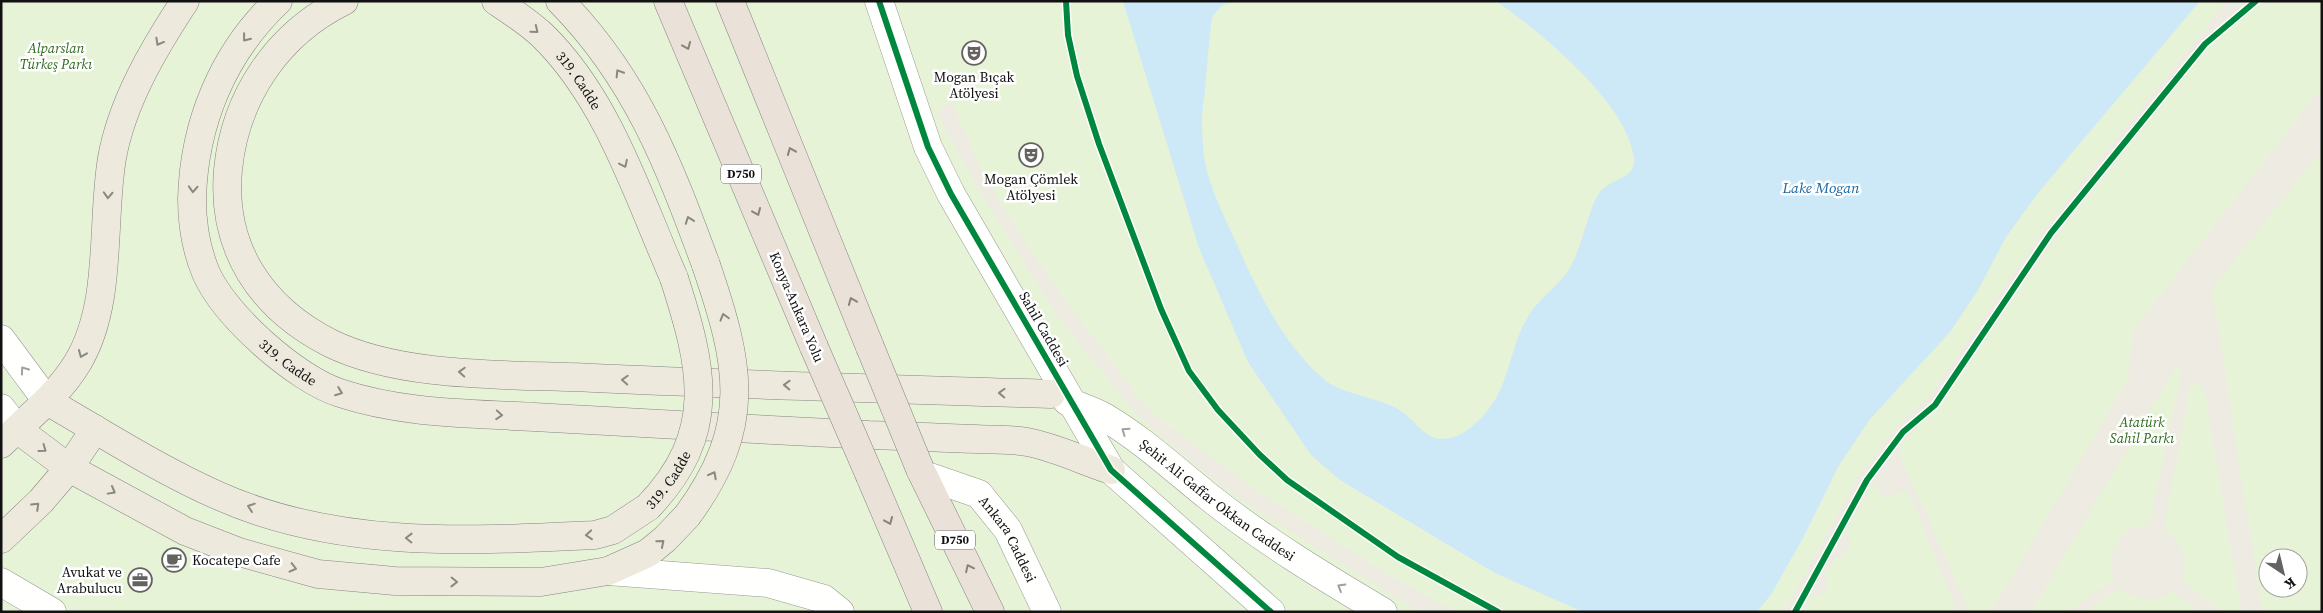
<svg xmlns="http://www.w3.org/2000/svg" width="2323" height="613" viewBox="0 0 2323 613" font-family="'Source Serif 4',serif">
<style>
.green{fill:#e7f3d7;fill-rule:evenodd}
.plaza{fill:#edebe2}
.water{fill:#cde8f7}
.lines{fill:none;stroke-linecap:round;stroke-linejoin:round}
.minor-casing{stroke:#979795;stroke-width:29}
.major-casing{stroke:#858482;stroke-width:29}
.highway-casing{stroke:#858482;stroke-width:29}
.minor{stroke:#fffffe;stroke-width:28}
.major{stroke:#ede9dc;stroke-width:28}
.highway{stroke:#eae1d8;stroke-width:28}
.major-bridge-casing{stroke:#858482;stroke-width:29;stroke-linecap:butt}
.highway-bridge-casing{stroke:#858482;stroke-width:29;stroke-linecap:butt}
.major-bridge{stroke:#ede9dc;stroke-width:28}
.highway-bridge{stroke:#eae1d8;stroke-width:28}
.cycleway-casing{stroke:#fff;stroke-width:9}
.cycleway{stroke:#00873e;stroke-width:6}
.oneway{stroke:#8a8881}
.oneway2{stroke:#88837e}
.oneway3{stroke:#a0a09f}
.labels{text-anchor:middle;stroke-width:5;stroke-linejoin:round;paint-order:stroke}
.shield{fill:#fff;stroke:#585858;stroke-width:1}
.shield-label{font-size:12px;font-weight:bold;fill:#111}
.park-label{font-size:14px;font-style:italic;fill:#2f6b1f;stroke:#fff}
.poi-label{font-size:14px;fill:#111;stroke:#fff}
.street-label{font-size:14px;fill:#111;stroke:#fff}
.water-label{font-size:15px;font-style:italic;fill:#1768a6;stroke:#fff}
</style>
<rect width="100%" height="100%" fill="#fdfcf7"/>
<path class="green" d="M1 1H2322V612H1ZM2268 558H2298V588H2268Z"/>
<path class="plaza" d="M2227 1H2245L2057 236 1937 410 1919 425 1900 446V456L1970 612H1957L1908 490 1884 499 1873 483 1845 532 1851 540 1848 549 1842 558 1834 557 1824 576 1827 580 1828 588 1824 593 1818 596 1812 595 1801 612H1784L1858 477 1903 420 1929 397 2050 222Z
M2322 87V150L2212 289 2262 612H2238L2241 610 2204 388 2191 379 2164 529 2173 535 2183 552 2185 562 2181 580 2221 612H2200L2172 591 2159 599 2150 600 2133 597 2119 588 2085 612H2068L2113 579 2110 558 2117 541 2125 532 2135 527 2149 525 2182 370 2176 367 2031 612H1991L2128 379 2134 329Z
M951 101 981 169 1001 205 1052 282 1143 403 1169 426 1254 489 1394 578 1457 612H1422L1390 594 1260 512 1215 481 1137 415 1060 320 972 178 936 112Z"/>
<path class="water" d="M1123 1H1235L1221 6 1212 17C1209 41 1207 65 1205 89 1204 101 1201 115 1202 127 1203 141 1203 157 1207 171 1213 194 1224 216 1234 238 1256 288 1283 345 1326 381 1343 394 1379 398 1398 409 1418 420 1424 446 1454 437 1462 435 1470 428 1477 422 1511 392 1507 350 1529 315 1541 296 1563 283 1572 264 1582 246 1590 204 1600 192 1609 180 1636 178 1634 160 1630 104 1539 31 1496 1H2200L2038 193 2006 237 1978 290 1950 332 1870 419 1838 467 1803 538 1772 593 1757 612H1583L1495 573 1340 480 1311 455 1248 362 1199 248Z"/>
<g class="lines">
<g class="minor-casing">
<g id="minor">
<path d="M879 1 928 147 951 194 1111 470 1271 612"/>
<path d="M1 339 47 401"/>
<path id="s1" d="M1067 401C1080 407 1094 411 1106 418 1143 440 1175 470 1209 497 1263 540 1324 577 1383 612"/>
<path d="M1 408 17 429"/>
<path id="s2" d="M924 475 979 494 1008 530 1047 612"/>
<path d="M608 571 768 583 824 599 840 612"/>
<path d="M1 582 52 612"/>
</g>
</g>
<g class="major-casing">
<g id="major">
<path id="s3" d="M278 1C223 53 194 123 192 199 192 224 196 249 206 273 225 316 296 379 340 393 403 414 469 413 534 417 646 424 757 429 869 435 905 436 941 438 976 439 993 440 1011 439 1027 442 1052 446 1086 462 1111 470"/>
<path d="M344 1C277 34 235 97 228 170 221 248 261 308 330 343 403 379 511 374 593 378 745 385 898 389 1051 394"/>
<path id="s4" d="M496 1C511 11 528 22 542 35 608 99 638 196 674 278"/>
<path d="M560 1C637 79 669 165 706 265"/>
<path d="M47 401C104 434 160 470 219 496 338 549 469 541 595 535L613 530 648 507"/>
<path d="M17 429 69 468 185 531 239 552 318 574 395 581 541 582 608 571 648 553 665 539 687 516"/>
<path d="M1 444C28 418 59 394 78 362 113 303 101 223 112 158 122 102 154 48 185 1"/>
<path d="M1 539 41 501 69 468 95 429"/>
</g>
</g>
<g class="highway-casing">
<path id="highway" d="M668 1 814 347
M730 1 870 347
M920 469 990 612
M870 476 928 612"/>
</g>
<use href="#minor" class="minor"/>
<use href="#major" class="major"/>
<use href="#highway" class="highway"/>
<g class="major-bridge-casing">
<g id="major-bridge">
<path id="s5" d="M648 507C719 433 703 368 674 278"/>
<path d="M687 516C754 425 740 365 706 265"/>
</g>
</g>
<g class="highway-bridge-casing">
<path id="highway-bridge" d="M814 347 870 476
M870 347 920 469"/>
</g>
<use href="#major-bridge" class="major-bridge"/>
<use href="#highway-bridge" class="highway-bridge"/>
<g class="cycleway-casing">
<path id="cycleway" d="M879 1 928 147 951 194 1111 470 1271 612
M1066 1 1068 35 1077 76 1099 144 1161 309 1189 371 1218 410 1259 454 1287 480 1398 557 1498 612
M1795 612 1867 480 1903 432 1935 405 2051 233 2205 44 2256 1"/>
</g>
<use href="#cycleway" class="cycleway"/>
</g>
<defs><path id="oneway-chevron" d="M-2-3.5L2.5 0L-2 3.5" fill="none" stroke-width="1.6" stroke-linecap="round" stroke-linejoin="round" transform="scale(1.25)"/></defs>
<g class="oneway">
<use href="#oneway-chevron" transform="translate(535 30) rotate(39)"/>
<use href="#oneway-chevron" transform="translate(246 38) rotate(128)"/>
<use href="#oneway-chevron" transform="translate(159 42) rotate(119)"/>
<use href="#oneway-chevron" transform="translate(619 73) rotate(-122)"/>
<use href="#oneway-chevron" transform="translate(624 164) rotate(65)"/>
<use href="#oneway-chevron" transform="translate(193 189) rotate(93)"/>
<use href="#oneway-chevron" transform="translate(108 195) rotate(93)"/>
<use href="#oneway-chevron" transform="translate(689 220) rotate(-110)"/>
<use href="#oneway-chevron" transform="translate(724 317) rotate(-106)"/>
<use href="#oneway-chevron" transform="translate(82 354) rotate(113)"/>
<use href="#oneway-chevron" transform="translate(462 372) rotate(-177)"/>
<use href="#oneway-chevron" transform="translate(625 380) rotate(-177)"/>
<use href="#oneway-chevron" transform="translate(787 385) rotate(-178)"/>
<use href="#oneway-chevron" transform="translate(339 392) rotate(21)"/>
<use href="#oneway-chevron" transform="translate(1002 393) rotate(-178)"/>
<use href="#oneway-chevron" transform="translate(499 415) rotate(4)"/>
<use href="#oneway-chevron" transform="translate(43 449) rotate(36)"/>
<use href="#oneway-chevron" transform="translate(713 475) rotate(-62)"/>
<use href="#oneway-chevron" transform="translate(112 491) rotate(29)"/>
<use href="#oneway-chevron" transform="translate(36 506) rotate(-44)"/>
<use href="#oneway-chevron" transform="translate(251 507) rotate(-161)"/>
<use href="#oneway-chevron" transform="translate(589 535) rotate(175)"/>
<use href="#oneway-chevron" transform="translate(409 538) rotate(-179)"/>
<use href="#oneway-chevron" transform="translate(661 543) rotate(-40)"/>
<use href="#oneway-chevron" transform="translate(293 568) rotate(14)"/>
<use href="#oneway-chevron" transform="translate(454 582) rotate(1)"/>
</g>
<g class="oneway2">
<use href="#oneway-chevron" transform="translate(687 46) rotate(67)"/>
<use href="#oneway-chevron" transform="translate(791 151) rotate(-112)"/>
<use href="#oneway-chevron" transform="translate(757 212) rotate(67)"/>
<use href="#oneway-chevron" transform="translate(852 301) rotate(-112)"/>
<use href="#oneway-chevron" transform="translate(889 521) rotate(67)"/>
<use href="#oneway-chevron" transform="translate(969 568) rotate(-116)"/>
</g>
<g class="oneway3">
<use href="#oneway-chevron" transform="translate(24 370) rotate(-126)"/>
<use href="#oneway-chevron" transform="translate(1125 431) rotate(-145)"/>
<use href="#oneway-chevron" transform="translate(1341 587) rotate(-149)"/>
</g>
<defs>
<g id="theatre-ring" transform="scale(1.25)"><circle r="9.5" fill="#fff" stroke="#646362" stroke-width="1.5"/><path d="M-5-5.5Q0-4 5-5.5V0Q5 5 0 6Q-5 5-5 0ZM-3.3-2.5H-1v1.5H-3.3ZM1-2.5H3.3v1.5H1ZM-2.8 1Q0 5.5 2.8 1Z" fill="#646362"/></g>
<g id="cafe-ring" transform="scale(1.25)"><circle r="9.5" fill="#fff" stroke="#646362" stroke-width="1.5"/><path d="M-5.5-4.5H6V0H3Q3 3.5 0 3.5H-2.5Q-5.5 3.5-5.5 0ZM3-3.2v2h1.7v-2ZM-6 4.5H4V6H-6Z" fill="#646362"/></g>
<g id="office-ring" transform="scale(1.25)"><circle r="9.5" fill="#fff" stroke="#646362" stroke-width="1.5"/><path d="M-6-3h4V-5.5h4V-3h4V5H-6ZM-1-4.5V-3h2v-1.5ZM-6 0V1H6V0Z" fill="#646362"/></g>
</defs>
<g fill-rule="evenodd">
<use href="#theatre-ring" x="974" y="53"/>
<use href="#theatre-ring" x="1031" y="155"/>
<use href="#cafe-ring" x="174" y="560"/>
<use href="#office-ring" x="140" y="580"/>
</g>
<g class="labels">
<g class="shield">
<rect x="721" y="164.5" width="40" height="19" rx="4"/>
<rect x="935" y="530.5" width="40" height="19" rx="4"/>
</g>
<g class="shield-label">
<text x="741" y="178">D750</text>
<text x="955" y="544">D750</text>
</g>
<g class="park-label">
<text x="56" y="53">Alparslan<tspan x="56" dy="16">Türkeş Parkı</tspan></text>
<text x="2142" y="427">Atatürk<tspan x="2142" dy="16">Sahil Parkı</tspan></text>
</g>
<g class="poi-label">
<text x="974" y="82">Mogan Bıçak<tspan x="974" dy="16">Atölyesi</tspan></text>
<text x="1031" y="184">Mogan Çömlek<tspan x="1031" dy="16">Atölyesi</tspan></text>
<text x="192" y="565" text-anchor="start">Kocatepe Cafe</text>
<text x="122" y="577" text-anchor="end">Avukat ve<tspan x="122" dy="16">Arabulucu</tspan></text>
</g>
<g class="street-label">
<text dy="5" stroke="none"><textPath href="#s4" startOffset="116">319. Cadde</textPath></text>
<text transform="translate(797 307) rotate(67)" y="5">Konya-Ankara Yolu</text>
<text transform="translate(1044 329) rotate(60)" y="5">Sahil Caddesi</text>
<text dy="5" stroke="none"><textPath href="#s3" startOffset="420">319. Cadde</textPath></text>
<text dy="5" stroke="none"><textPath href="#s5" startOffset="34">319. Cadde</textPath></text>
<text dy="5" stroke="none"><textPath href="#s1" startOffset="181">Şehit Ali Gaffar Okkan Caddesi</textPath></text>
<text dy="5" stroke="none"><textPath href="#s2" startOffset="112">Ankara Caddesi</textPath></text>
</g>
<g class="water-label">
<text x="1821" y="193">Lake Mogan</text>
</g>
</g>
<rect width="2323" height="613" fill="none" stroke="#111111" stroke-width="5"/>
<g transform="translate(2283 573) rotate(145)"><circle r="24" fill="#ffffff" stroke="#a0a0a0"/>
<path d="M0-4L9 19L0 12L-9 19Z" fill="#646362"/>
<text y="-8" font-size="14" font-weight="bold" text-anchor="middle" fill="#111111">K</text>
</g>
</svg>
